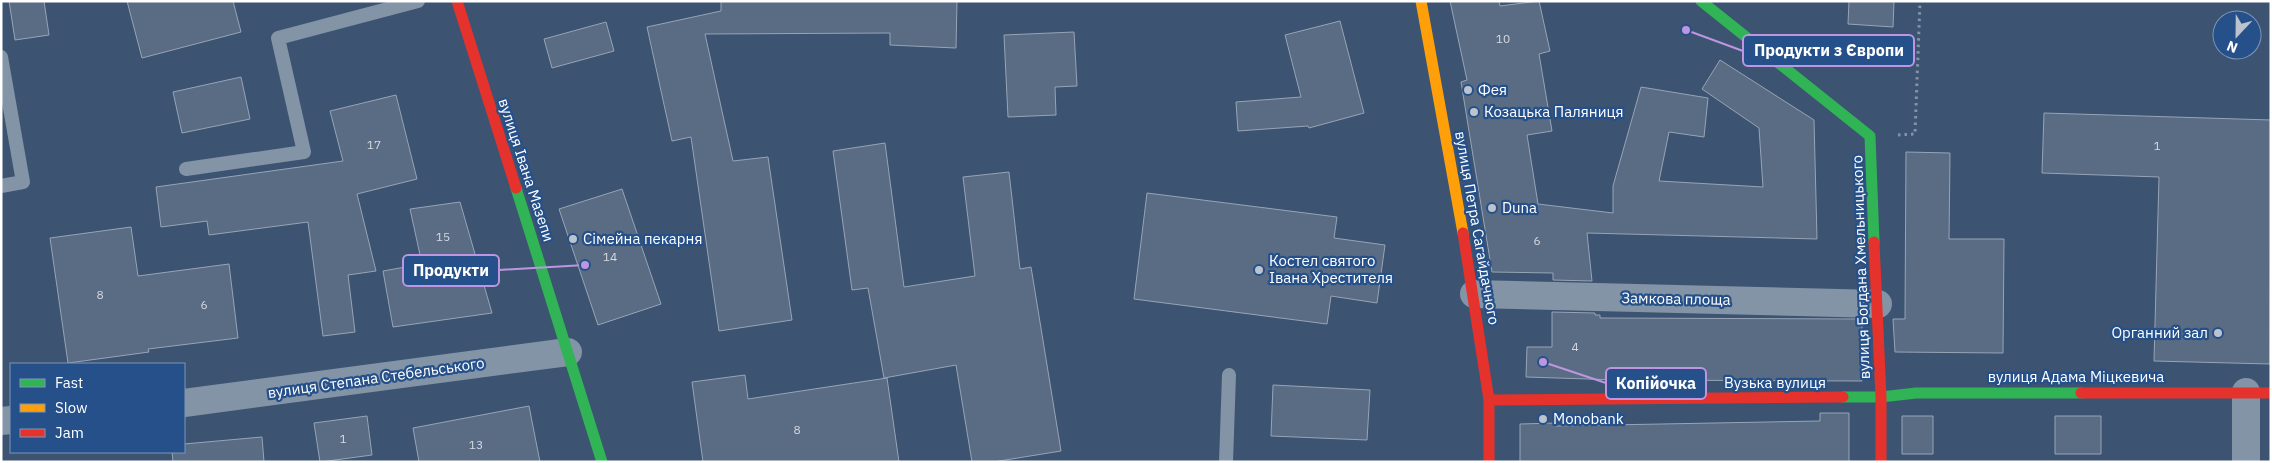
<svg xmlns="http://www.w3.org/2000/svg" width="2272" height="463" viewBox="0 0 2272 463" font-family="'IBM Plex Sans',sans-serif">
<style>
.building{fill:#596c84;stroke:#97a4b6}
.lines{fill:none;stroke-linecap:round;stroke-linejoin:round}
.path{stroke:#8394a7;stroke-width:3;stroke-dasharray:2.5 4;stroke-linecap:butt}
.lane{stroke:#8394a7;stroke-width:14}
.street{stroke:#8394a7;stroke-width:28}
.fast{stroke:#30b455;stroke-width:11}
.slow{stroke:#ff9f0a;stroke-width:11}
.jam{stroke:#e5322d;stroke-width:11}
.poi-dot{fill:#bbc3ce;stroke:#255089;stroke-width:2}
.labels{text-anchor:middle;stroke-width:4.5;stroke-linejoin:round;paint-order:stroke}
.number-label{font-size:12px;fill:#d6dae0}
.poi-label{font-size:15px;fill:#fff;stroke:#255089;text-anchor:start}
.street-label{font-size:15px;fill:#fff;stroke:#255089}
.leader{fill:none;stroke:#bd96df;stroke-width:2}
.callout-dot{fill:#bd96df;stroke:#255089;stroke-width:2}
.callout{fill:#255089;stroke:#bd96df;stroke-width:2}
.callout-label{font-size:16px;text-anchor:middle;font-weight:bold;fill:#fff}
</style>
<rect width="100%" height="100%" fill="#3c5472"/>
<path class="building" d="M9 1H44L49 35 15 40Z
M127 1H233L241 32 142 58Z
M721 1H957L956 48 890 45V33L705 34 733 161 768 157 792 320 719 331 691 137 672 141 647 27 721 11Z
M1450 1H1499L1500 6 1539 1 1550 51 1539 54 1552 131 1527 135 1538 204 1613 213V186L1641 87 1708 98 1704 137 1669 132 1659 181 1763 187 1759 128 1702 89 1720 60 1814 120 1817 239 1587 233 1592 281 1553 280V273L1492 272 1461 82 1467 80Z
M1849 1H1894L1893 27 1848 24Z
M1340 21 1364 113 1309 128 1308 126 1238 131 1236 102 1301 97 1285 35Z
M606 22 614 51 552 68 544 39Z
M1074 32 1077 86 1055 87 1056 115 1008 117 1004 35Z
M241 77 250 119 182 133 173 92Z
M396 95 417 179 357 194 376 271 348 275 355 332 323 336 308 222 209 235 207 221 161 227 156 187 343 161 330 111Z
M2044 113 2271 120 2270 364 2154 361 2159 177 2042 173Z
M885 143 904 287 975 276 963 177 1009 172 1020 269 1031 267 1061 451 993 462H972L956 365 884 378 868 288 852 290 833 151Z
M1906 152 1950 153 1949 239H2004L2003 353 1895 352 1893 319H1905Z
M622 189 661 304 598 325 559 209Z
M1147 193 1337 217 1334 238 1385 245 1377 303 1331 296 1327 324 1134 299Z
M460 202 492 313 393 327 383 271 422 264 410 209Z
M131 227 138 276 229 264 238 338 148 349 149 352 68 363 50 238Z
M1552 312 1595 313V315H1600V318L1862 319V381L1619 380 1526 377 1527 347H1552Z
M745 375 748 399 887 378 899 462H703L692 382Z
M1273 385 1370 390 1367 440 1271 436Z
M529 406 540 462H419L413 428Z
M1820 413H1849V462H1520V424L1555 423V426L1820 421Z
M367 416 372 455 320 462 314 423Z
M1902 416H1933V454H1902Z
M2055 416H2101V454H2055Z
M262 437 264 462H173L172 452H184V444Z"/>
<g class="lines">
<path class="path" d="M1898 135 1915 134 1920 1"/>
<path class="lane" d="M1 57 23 182 1 186
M186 169 304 152 278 38 418 1
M1226 462 1229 375"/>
<path class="street" d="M1474 294 1878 304
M184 403 568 352
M1 421 11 420
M2246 462V392"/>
<path class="fast" d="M1701 1 1870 136 1874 242
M516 188 602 462
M1843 397H1881L1916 393H2081"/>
<path class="slow" d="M1421 1 1463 233"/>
<path class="jam" d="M457 1 516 188
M1463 233 1489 400V462
M1874 242 1881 397V462
M2081 393H2271
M1489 400 1843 397"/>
</g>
<g class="poi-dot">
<circle cx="1468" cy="90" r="5"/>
<circle cx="1474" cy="112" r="5"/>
<circle cx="1492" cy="208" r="5"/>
<circle cx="573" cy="239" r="5"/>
<circle cx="1259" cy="270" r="5"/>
<circle cx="2218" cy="333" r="5"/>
<circle cx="1543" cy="419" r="5"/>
</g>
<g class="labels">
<g class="number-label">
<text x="1503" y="43">10</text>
<text x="374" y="149">17</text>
<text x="2157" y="150">1</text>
<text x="443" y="241">15</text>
<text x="1537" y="245">6</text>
<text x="610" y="261">14</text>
<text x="100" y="299">8</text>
<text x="204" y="309">6</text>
<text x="1575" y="351">4</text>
<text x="797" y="434">8</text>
<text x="343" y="443">1</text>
<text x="476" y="449">13</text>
</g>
<g class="poi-label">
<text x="1478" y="95">Фея</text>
<text x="1484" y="117">Козацька Паляниця</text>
<text x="1502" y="213">Duna</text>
<text x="583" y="244">Сімейна пекарня</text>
<text x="1269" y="266">Костел святого<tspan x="1269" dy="17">Івана Хрестителя</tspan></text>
<text x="2208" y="338" text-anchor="end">Органний зал</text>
<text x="1553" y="424">Monobank</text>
</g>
<g class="street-label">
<text transform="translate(526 170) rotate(72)" y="5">вулиця Івана Мазепи</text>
<text transform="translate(1477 228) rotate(80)" y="5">вулиця Петра Сагайдачного</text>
<text transform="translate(1861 267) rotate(-92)" y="5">вулиця Богдана Хмельницького</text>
<text transform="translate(1676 299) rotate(1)" y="5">Замкова площа</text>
<text x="2076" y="382">вулиця Адама Міцкевича</text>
<text transform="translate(376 378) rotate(-8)" y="5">вулиця Степана Стебельського</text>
<text x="1775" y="388">Вузька вулиця</text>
</g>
</g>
<path class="leader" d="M1686 30L1743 51M585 265L499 270M1543 362L1606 383"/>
<g class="callout-dot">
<circle cx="1686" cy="30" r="5"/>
<circle cx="585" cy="265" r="5"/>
<circle cx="1543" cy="362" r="5"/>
</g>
<g class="callout">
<rect x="1743" y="35" width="171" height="31" rx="5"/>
<rect x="403" y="255" width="96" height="31" rx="5"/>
<rect x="1606" y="368" width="100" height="31" rx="5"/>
</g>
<g class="callout-label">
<text x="1829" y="56">Продукти з Європи</text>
<text x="451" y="276">Продукти</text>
<text x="1656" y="389">Копійочка</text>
</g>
<rect width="2272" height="463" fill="none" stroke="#ffffff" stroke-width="5"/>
<rect x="10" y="363" width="175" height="90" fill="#255089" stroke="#7c96b8"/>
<rect x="20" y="379" width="25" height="8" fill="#30b455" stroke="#7c96b8"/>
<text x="55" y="388" font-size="15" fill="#ffffff">Fast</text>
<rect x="20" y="404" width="25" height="8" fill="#ff9f0a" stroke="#7c96b8"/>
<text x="55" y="413" font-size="15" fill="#ffffff">Slow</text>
<rect x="20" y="429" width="25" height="8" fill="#e5322d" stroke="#7c96b8"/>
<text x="55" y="438" font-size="15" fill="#ffffff">Jam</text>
<g transform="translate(2237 35) rotate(202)"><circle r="24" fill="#255089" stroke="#7c96b8"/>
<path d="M0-4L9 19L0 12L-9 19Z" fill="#bbc3ce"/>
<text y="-8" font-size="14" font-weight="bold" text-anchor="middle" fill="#ffffff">N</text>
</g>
</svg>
